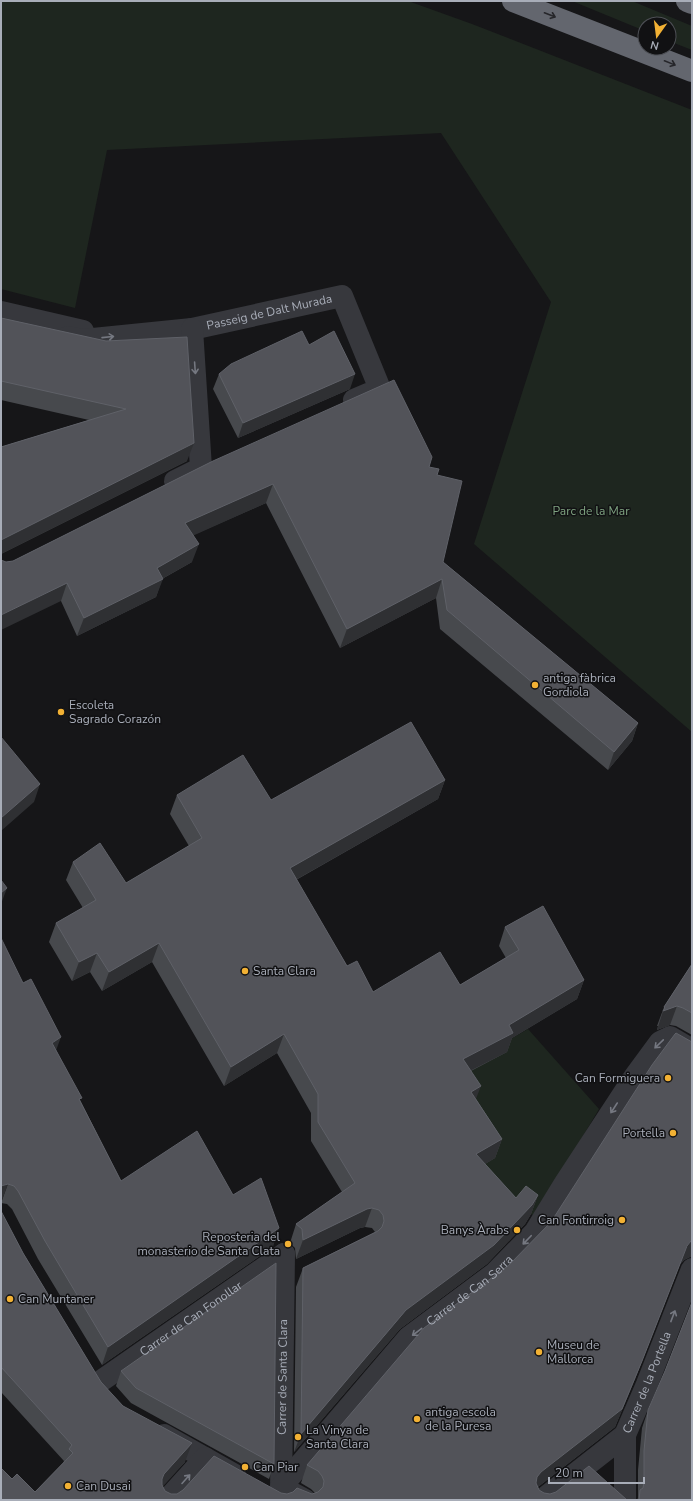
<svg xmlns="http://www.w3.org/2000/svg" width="693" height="1501" viewBox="0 0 693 1501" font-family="'Nunito Sans',sans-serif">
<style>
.green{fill:#1e261f}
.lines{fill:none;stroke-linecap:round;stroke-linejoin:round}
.street{stroke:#37383d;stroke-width:22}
.highway{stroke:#63666e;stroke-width:22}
.wall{fill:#47494d}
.shaded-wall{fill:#2f3033}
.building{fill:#525359;stroke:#5f6168}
.oneway{stroke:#26262a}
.oneway2{stroke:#757881}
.poi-dot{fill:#f2b134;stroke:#111113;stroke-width:1.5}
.labels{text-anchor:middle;stroke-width:3;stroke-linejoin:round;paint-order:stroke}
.street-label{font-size:12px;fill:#a8adb8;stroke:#111113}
.park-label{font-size:12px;fill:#7fa381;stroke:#111113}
.poi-label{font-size:12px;fill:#a8adb8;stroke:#111113;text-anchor:start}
</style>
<rect width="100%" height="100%" fill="#161618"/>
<path class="green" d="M1 1H408L472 24 692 110V732L474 544 551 302 441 133 107 150 75 308 1 289Z
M572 1H632L692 26V50L669 41V24H645V31Z
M528 1029 599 1109 535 1217 519 1205 492 1198 465 1073 506 1052 502 1044Z"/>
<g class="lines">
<g class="street">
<path d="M1 312 83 331"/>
<path id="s1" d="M68 337 83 340 192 329 342 296 380 389 354 400"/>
<path d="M175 481 201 468 192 329"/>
<path id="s2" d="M98 1383 284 1254"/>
<path d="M164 1435 235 1475"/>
<path id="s3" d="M281 1493 284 1254"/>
<path d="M167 1500 205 1458"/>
<path id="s4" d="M305 1500 281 1487 409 1337 495 1273 535 1232 565 1183 635 1076 660 1042 670 1037 692 1050"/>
<path d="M542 1500 625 1435"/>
<path id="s5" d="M625 1500V1435L647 1384 692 1269"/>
</g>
<path class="highway" d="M513 1 692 71
M687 1 692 3"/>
</g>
<path class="wall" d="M1 318 106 341 187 461 1 554V447L89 420 1 400Z
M309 345 350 389 238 438 213 389 219 374Z
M213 461 429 467 437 475 443 562 638 723 632 741 608 770 440 629 436 598 340 648 266 503 193 535 192 562 162 579 156 597 77 636 61 601 6 562 13 561Z
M445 780 438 799 296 880 347 966 373 992 460 985 506 958 499 946 505 927 584 980 577 999 512 1038 507 1052 471 1071 476 1099 502 1139 495 1158 485 1164 516 1198 538 1195 531 1214 525 1224 487 1264 400 1329 294 1452 296 1287 303 1268 375 1232 372 1228 365 1227 360 1228 296 1259 295 1248 290 1243 296 1224 342 1192 311 1141V1113L277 1053 224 1086 152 962 102 991 90 972 72 981 49 942 56 923 83 908 66 880 73 862 126 883 189 846 170 814 177 795 271 800Z
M692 964V1035L676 1026 670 1025 657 1030 658 1026H657L664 1007Z
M56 1050 81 1102 121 1181 233 1195 273 1247 102 1365 38 1259 12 1209 7 1204 1 1203Z
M1 1211 23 1253 101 1382 123 1406 185 1462 162 1486 165 1491 171 1494 281 1493 287 1494H312L315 1493 311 1489 301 1483 307 1465 509 1265 551 1222 690 1257 684 1260 680 1264 635 1379 615 1427 538 1487 539 1490 544 1493 550 1494 627 1500H1L12 1479 35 1492 63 1463 64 1461 1 1392Z
M121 1371 274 1464 269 1479 131 1403 116 1386Z
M648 1410 692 1500H637L638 1498V1470L642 1428Z"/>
<path class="shaded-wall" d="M355 374 350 389 238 438 243 423Z
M194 443 187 461 1 554V540L2 539Z
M273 484 266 503 179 542 185 523Z
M199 544 192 562 158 581 163 579 156 597 77 636 84 618 157 568Z
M442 579 436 598 340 648 347 629Z
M67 583 61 601 1 630V615Z
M638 723 632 741 608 770 614 752Z
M445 780 438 799 283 887 290 868Z
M40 784 34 802 1 831V818Z
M7 888 1 904V893Z
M159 943 152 962 102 991 109 972Z
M97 953 90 972 72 981 79 962Z
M584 980 577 999 512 1038 507 1052 456 1078 463 1059 509 1025Z
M677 1006 670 1025 657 1030 663 1011Z
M284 1034 277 1053 224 1086 231 1067Z
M61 1037 54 1056 52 1043Z
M481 1086 474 1104 471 1092Z
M502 1139 495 1158 470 1173 476 1154Z
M8 1184 1 1203V1186Z
M538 1195 531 1214 525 1224 487 1264 400 1329 294 1452 301 1434 406 1310Z
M372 1208 365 1227 360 1228 296 1259 303 1240 367 1209Z
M279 1228 273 1247 102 1365 108 1347Z
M691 1241H692V1257H690L684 1260 680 1264 635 1379 615 1427 534 1490 537 1477Z
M192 1443 185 1462 158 1492 162 1479 164 1474Z"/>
<path class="building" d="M1 318 106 341 187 337 194 443 1 540V447L126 409 1 381Z
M302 331 309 345 334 331 355 374 243 423 219 374 231 364Z
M394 380 432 457 429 467 439 469 437 475 462 481 443 562 638 723 614 752 447 610 442 579 347 629 273 484 185 523 199 544 157 568 163 579 84 618 67 583 1 615V560L6 562 13 561 213 461Z
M411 722 445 780 290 868 347 966 357 961 373 992 440 952 460 985 519 950 505 927 543 906 584 980 509 1025 513 1033 463 1059 481 1086 471 1092 502 1139 476 1154 516 1198 526 1186 538 1195 532 1205 494 1245 406 1310 301 1434 303 1268 378 1231 382 1227 384 1221 383 1215 379 1210 372 1208 367 1209 303 1240 302 1229 296 1224 355 1183 318 1122V1094L284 1034 231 1067 159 943 109 972 97 953 79 962 56 923 96 900 73 862 100 843 126 883 202 838 177 795 243 755 271 800Z
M1 737 40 784 1 818Z
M1 880 7 888 1 893Z
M1 938 23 983 31 979 61 1037 52 1043 82 1098 79 1099 121 1181 197 1131 233 1195 261 1178 279 1228 108 1347 45 1241 18 1191 14 1186 8 1184 1 1186Z
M692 964V1013L683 1008 677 1006 663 1011 665 1008 664 1007Z
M676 1033 692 1042V1241H691L687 1246 642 1361 622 1409 541 1472 537 1477 536 1483 539 1490 544 1493 550 1494 556 1492 589 1466 627 1500H1V1468L12 1479 17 1474 35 1492 73 1453 69 1449 72 1445 1 1367V1211L23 1253 101 1382 123 1406 192 1443 164 1474 162 1479V1485L165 1491 171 1494H177L183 1490 214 1456 281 1493 287 1494 293 1492 297 1488 312 1494 318 1492 323 1487 324 1481 322 1476 318 1471 307 1465 424 1328 509 1265 551 1222 652 1065 675 1034Z
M276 1263 274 1464 136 1388 121 1371Z
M692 1302V1500H639L640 1490 643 1488 644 1482V1451L648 1410 665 1371Z"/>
<defs><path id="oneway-shaft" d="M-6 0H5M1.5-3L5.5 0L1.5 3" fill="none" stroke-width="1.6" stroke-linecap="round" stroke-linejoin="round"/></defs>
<g class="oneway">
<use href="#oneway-shaft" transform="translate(550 15) rotate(21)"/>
<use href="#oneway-shaft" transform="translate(670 63) rotate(22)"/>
</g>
<g class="oneway2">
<use href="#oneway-shaft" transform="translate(108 337) rotate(-6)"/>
<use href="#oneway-shaft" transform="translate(195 368) rotate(86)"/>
<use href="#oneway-shaft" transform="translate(659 1044) rotate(136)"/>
<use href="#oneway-shaft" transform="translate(614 1108) rotate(123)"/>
<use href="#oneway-shaft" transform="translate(527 1240) rotate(134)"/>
<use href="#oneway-shaft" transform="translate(673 1316) rotate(-69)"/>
<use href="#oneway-shaft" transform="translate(417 1332) rotate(143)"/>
<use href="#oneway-shaft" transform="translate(186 1479) rotate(-48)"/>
</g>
<g class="poi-dot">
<circle cx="535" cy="685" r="4"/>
<circle cx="61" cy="712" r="4"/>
<circle cx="245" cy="971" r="4"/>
<circle cx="668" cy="1078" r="4"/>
<circle cx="673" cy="1133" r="4"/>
<circle cx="622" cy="1220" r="4"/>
<circle cx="517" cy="1230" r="4"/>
<circle cx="288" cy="1244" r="4"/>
<circle cx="10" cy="1299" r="4"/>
<circle cx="539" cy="1352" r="4"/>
<circle cx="417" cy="1419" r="4"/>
<circle cx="298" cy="1437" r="4"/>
<circle cx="245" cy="1467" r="4"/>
<circle cx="68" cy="1486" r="4"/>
</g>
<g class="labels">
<g class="street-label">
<text dy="4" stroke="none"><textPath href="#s1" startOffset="204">Passeig de Dalt Murada</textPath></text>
<text dy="4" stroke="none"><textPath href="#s4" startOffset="301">Carrer de Can Serra</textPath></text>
<text dy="4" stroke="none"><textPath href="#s2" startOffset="113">Carrer de Can Fonollar</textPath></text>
<text dy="4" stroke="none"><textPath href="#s3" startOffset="116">Carrer de Santa Clara</textPath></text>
<text dy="4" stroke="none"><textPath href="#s5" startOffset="122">Carrer de la Portella</textPath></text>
</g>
<g class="park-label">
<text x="591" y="515">Parc de la Mar</text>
</g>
<g class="poi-label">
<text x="543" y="682">antiga fàbrica<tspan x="543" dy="14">Gordiola</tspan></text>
<text x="69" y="709">Escoleta<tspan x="69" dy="14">Sagrado Corazón</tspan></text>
<text x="253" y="975">Santa Clara</text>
<text x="660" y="1082" text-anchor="end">Can Formiguera</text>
<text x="665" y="1137" text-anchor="end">Portella</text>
<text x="614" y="1224" text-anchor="end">Can Fontirroig</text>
<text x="509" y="1234" text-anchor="end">Banys Àrabs</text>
<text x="280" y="1241" text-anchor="end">Reposteria del<tspan x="280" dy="14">monasterio de Santa Clata</tspan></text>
<text x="18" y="1303">Can Muntaner</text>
<text x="547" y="1349">Museu de<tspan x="547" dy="14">Mallorca</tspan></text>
<text x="425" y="1416">antiga escola<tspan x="425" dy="14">de la Puresa</tspan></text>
<text x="306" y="1434">La Vinya de<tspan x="306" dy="14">Santa Clara</tspan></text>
<text x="253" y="1471">Can Piar</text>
<text x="76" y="1490">Can Dusai</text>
</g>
</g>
<rect width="693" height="1501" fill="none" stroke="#a8adb8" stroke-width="4"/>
<g transform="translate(657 36) rotate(194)"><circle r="19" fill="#111113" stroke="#4d4f55"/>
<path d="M0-3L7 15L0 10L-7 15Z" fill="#f2b134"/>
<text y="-6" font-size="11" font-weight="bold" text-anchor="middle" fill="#a8adb8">N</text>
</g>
<path d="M549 1477v6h95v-6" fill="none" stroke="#a8adb8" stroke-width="2"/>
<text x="555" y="1477" font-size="12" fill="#a8adb8" stroke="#111113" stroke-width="3" paint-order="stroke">20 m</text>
</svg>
